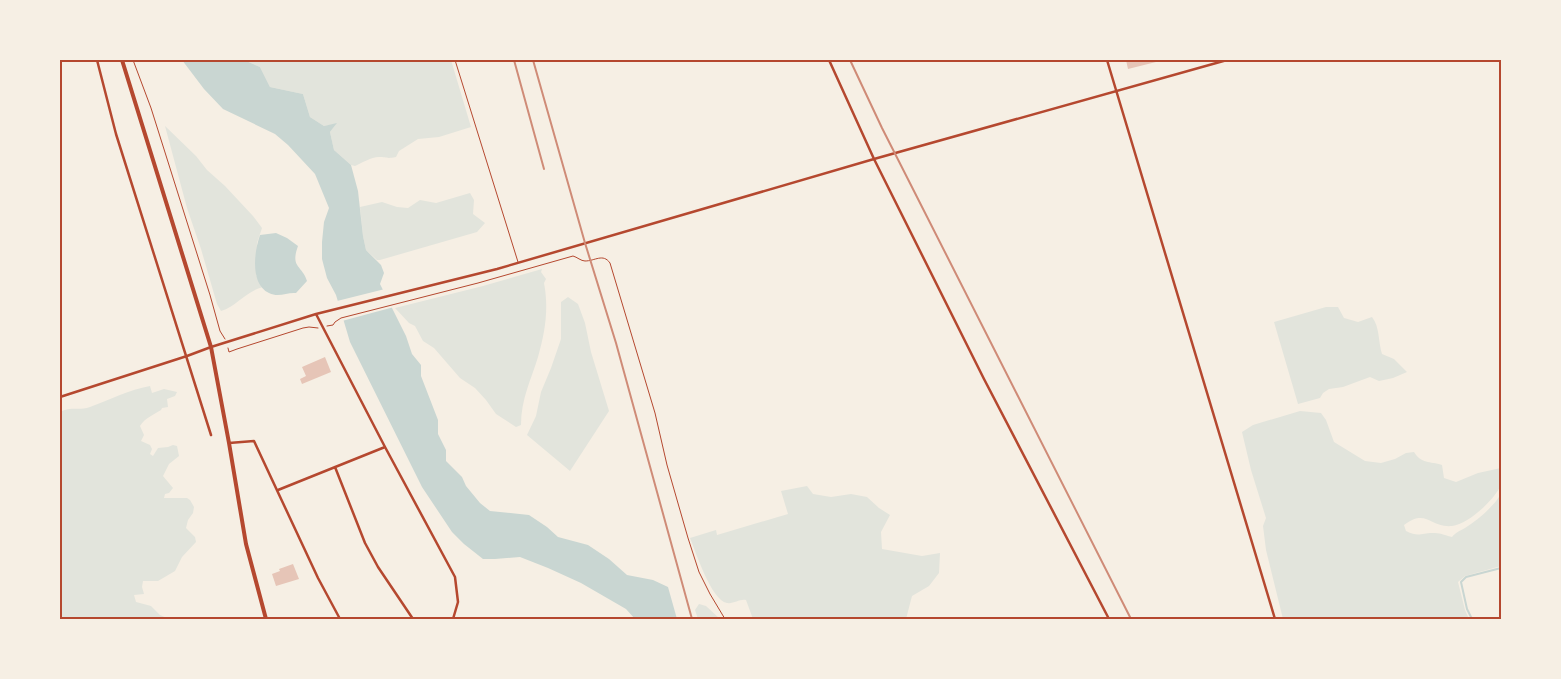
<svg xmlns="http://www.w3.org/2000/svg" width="1561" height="679" viewBox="0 0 1561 679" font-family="'Fira Sans',sans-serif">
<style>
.green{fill:#e2e4dc}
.water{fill:#c9d6d2}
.pier{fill:#f6efe4}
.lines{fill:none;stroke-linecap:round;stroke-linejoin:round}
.stream{stroke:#c9d6d2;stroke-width:2}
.building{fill:#e6c5b7}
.path{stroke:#b5482f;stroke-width:1}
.service{stroke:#b5482f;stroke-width:1}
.minor{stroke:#b5482f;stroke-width:2.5}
.tertiary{stroke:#b5482f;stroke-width:4}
.rail{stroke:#cf8b77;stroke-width:2}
.neatline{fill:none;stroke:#b5482f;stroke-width:2}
</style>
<rect width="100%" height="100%" fill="#f6efe4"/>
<path class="green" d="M244 60H451L471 127 439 137 418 139 399 151 396 157C386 159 387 157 379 157 371 157 362 163 355 166L351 165 334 150 330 132 336 124 324 126 310 117 303 94 270 87 260 67Z
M165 126 196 156 207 170 225 186 253 216 262 228 257 243 256 275 263 287C246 291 237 306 221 311L217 304 201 249 187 208Z
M470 193 474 200 473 214 485 223 477 232 380 260H377L366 250 363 236 360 207 382 202 397 207 408 208 420 200 436 203Z
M542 269 541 272 546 279 544 283C549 309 545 332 538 357 531 380 521 399 521 425L516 427 496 414 486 400 475 388 460 378 434 348 423 341 415 326 409 323 395 308 483 286Z
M568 297 578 304 585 323 591 352 609 411 570 471 527 435 536 416 541 392 551 368 561 339V302Z
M1326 307H1338L1344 318 1358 322 1372 317C1380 327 1378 342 1382 354L1394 359 1407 372 1393 378 1379 381 1370 377 1343 387 1329 389 1323 393 1320 398 1298 404 1274 322Z
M150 386 152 393 164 389 177 392 175 396 167 399 168 407 162 408 161 410C153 415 145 418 140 426L144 435 141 441 150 445 152 449 150 454 153 456 158 448 168 447 173 445 177 446 179 456 169 464 163 476 173 488 169 493 165 494 164 498H187L190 500 194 507 193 513 188 520 186 528 195 537 196 542 182 557 175 571 158 581H143L142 587 144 594 134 595 136 602 151 606 160 615 169 619H60V412C71 406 79 411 90 407 111 399 129 390 150 386Z
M1300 411 1321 413 1326 420 1334 442 1365 461 1381 463 1395 459 1406 453 1414 452C1421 464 1430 461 1442 465L1444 478 1456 482 1478 473 1501 468C1501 474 1502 482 1500 487 1492 502 1468 524 1452 526 1429 528 1427 508 1404 525L1406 531C1420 538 1422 532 1435 533 1441 533 1447 536 1452 537 1456 532 1460 531 1465 528 1478 520 1493 507 1501 494V566L1465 576 1458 582 1465 610 1469 619H1319C1307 617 1296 619 1283 619L1266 550 1263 526 1266 518 1251 470 1242 432 1253 425Z
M807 486 813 494 831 497 851 494 867 497 879 508 890 515 881 532 882 549 922 556 940 553 939 573 929 586 912 596 906 619H753L746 600C739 599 734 604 727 603 711 600 696 552 690 538L716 530 717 535 788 514 781 491Z
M699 604 706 606 720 619H698L695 610Z"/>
<path class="water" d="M182 60H244L260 67 270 87 303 94 310 117 324 126 337 123 330 132 334 150 351 165 358 191 363 236 366 250 381 265 384 273 380 284 406 336 412 354 421 365V376L438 420V434L446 450V461L462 477 466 486 480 503 490 511 529 515 547 527 558 537 588 545 609 559 627 575 653 580 668 587 677 619H635L626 609 581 583 548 568 520 557 495 559H483L464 544 452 532 422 487 350 342 336 295 327 278 322 259V242L324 222 329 208 315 174 288 145 275 134 223 109 204 89Z
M276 233 287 238 298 246C290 268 302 265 307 281L296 293C287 292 279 298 269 293 250 284 254 252 260 235Z"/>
<path class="pier" d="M385 289 394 307 342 321 337 301Z"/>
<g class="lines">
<path class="stream" d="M1472 619 1467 609 1461 582 1466 577 1501 568"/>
</g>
<path class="building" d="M1126 60H1160V61L1128 69Z
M325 357 331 372 302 384 300 379 306 376 302 367Z
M293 564 299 579 276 586 272 574 280 571 279 569Z"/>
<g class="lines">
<path class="path" d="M133 60 151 108 210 295 220 331 225 339
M327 326 333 325 335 322 341 318 478 283 573 256C577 257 581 261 585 261 595 261 603 253 610 263L655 413 667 465 688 538 699 572 710 594 725 619
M228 348 229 352 237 349 303 328 309 327 318 328"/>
<path class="service" d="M455 60 518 262"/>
<path class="minor" d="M97 60 116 134 211 435
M829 60 874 159 984 379 1109 619
M1107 60 1275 619
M316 314 385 447 455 577 458 602 453 619
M60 397 187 356 211 347 316 314 497 269 874 159 1227 60
M229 443 254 441 318 578 340 619
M335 467 365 543 378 567 413 619
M278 490 385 447"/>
<path class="tertiary" d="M122 60 211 347 229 443 246 544 266 619"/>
<path class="rail" d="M514 60 544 169
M533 60 585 243 616 343 692 619
M850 60 882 128 1131 619"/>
</g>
<rect width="1561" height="679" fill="none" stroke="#f6efe4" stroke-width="122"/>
<rect x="61" y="61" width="1439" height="557" class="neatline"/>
</svg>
